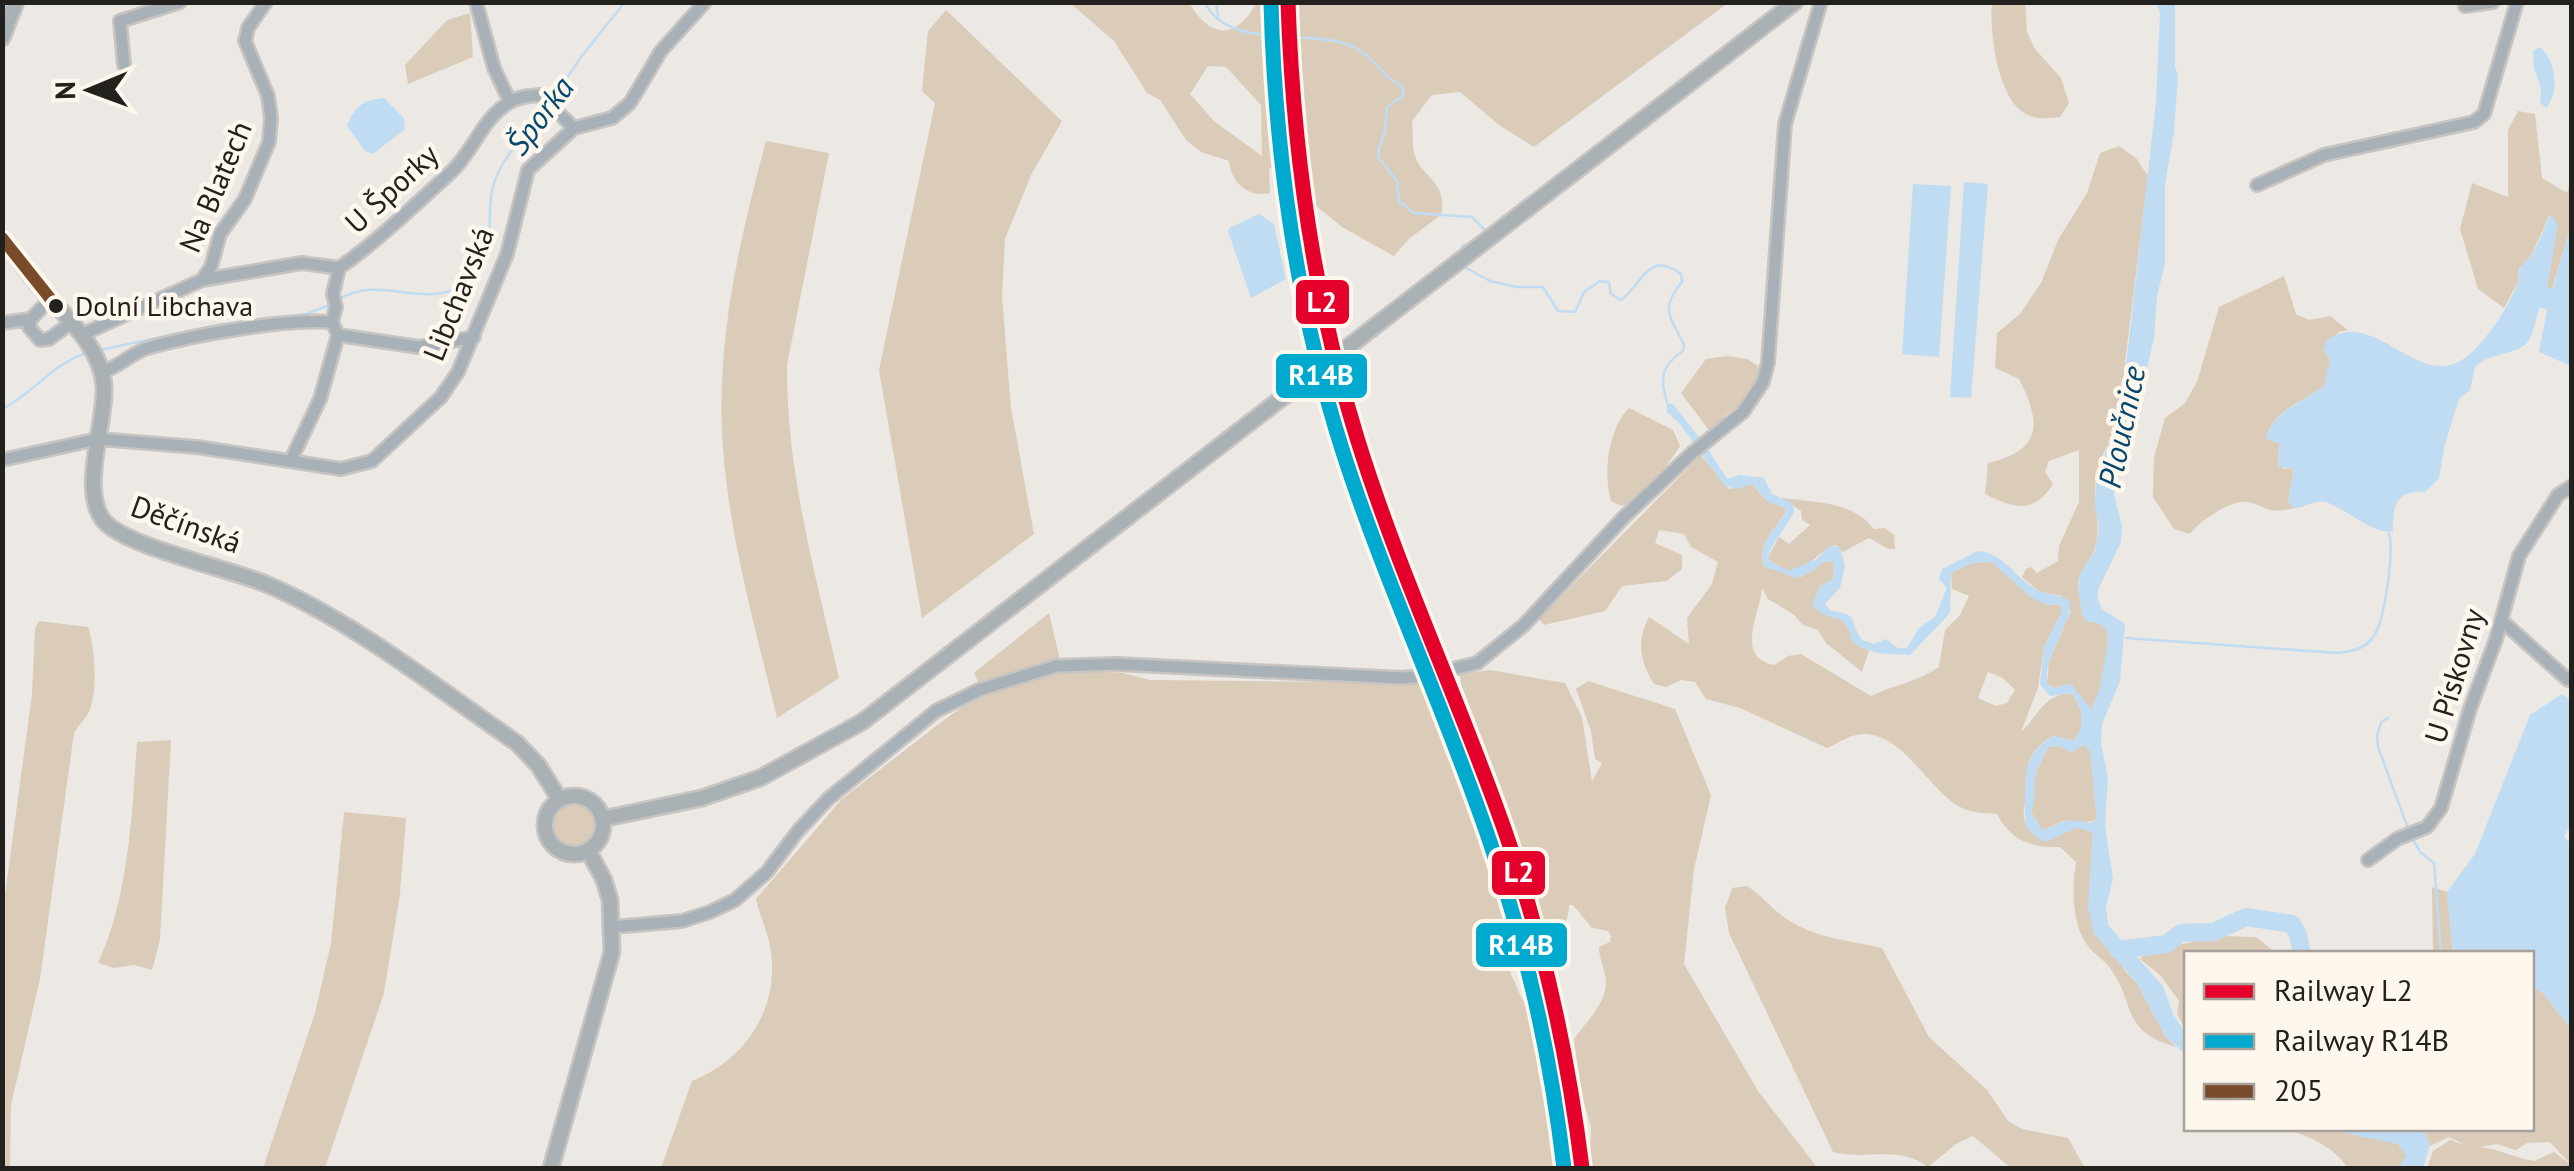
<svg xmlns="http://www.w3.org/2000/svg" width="2574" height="1171" viewBox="0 0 2574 1171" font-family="'PT Sans',sans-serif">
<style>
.green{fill:#dbccb9;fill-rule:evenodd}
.water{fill:#bfdcf2;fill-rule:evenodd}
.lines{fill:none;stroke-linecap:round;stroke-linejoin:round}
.stream{stroke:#bfdcf2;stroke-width:2.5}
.river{stroke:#bfdcf2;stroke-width:18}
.minor-casing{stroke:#c7c4c1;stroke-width:16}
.major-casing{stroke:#c7c4c1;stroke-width:19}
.minor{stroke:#a7b1b7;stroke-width:11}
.major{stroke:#a9b1b5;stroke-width:14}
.bus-1-casing{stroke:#fdf7ed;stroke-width:20}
.bus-1{stroke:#7a4b2a;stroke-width:12}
.rail-1-casing{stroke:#fdf7ed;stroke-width:22}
.rail-2-casing{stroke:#fdf7ed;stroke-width:22}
.rail-1{stroke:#e4002b;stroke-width:15}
.rail-2{stroke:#00a9ce;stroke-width:15}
.bus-dot{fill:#23211d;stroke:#fdf7ed;stroke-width:4}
.labels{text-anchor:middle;stroke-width:9;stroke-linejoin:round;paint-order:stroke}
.bus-label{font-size:28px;fill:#23211d;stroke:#fdf7ed;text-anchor:start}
.street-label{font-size:30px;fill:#23211d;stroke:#fdf7ed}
.water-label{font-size:32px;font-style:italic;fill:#04486f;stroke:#fdf7ed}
.line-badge{stroke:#fdf7ed;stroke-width:4}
.badge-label{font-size:28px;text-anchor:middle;font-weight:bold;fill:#fff}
</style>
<rect width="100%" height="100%" fill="#ece8e4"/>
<path class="green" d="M1070 3H1189C1210 38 1236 41 1256 3H1280L1282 75 1290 162 1269 169 1270 193C1246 198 1231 181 1229 161L1201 152 1186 140 1160 100 1147 93 1114 41ZM1208 66 1226 67 1261 105 1262 156 1215 122 1190 94Z
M1295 3 1728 2V3L1534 147 1499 125 1460 92 1432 95 1412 121C1413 131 1412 146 1415 156 1423 179 1448 181 1441 215L1410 238 1394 256 1342 227 1309 200 1297 74Z
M1992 3H2025L2027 32 2035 49 2061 78 2069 103 2060 117C2049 118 2038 120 2028 115 1998 103 1989 31 1992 3Z
M946 10 1062 121 1031 175 1005 239 1002 296 1011 408 1034 534 922 618 879 370 935 103 922 91 928 31Z
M470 13 473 57 408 84 405 65 447 20Z
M2518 111 2535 114 2542 178 2567 193 2571 181V225L2552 289 2546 287C2550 267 2553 245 2558 225L2549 216 2531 256 2519 269 2518 282 2504 308 2478 289 2460 229 2472 183 2508 197V130Z
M766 141 829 153 787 365C786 471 816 576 839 678L777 718C756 631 730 540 723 449 715 344 739 242 766 141Z
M2119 146 2136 158 2148 176 2121 395C2119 407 2117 421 2113 433 2107 447 2099 460 2096 476 2092 499 2101 522 2096 544 2093 560 2078 570 2078 586 2078 607 2098 613 2106 629 2115 646 2100 695 2091 710L2071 684 2053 688 2047 683 2049 661 2071 611 2062 596 2040 592 2022 577 2026 569 2031 567 2037 573 2058 561 2059 546 2079 502V450L2049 461 2045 472 2053 484C2033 515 2014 508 1985 494L1988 463C2042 450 2042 424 2019 379L1995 368 1997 333 2020 314 2041 283 2058 240 2087 193 2100 153Z
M2284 276 2296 314 2309 320 2330 316 2348 330 2339 332 2323 350 2330 359 2325 386C2303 401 2271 412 2266 439L2280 443 2278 462 2283 469 2294 468 2288 501 2294 508C2267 516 2267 505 2246 502 2231 500 2198 522 2190 534L2174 529 2153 497 2154 457 2165 418 2185 403 2197 382 2219 307Z
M1727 356 1747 359 1758 366 1757 378 1743 403 1725 415 1717 427 1708 429 1681 393 1706 359Z
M1629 408 1673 430 1680 446C1670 462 1644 497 1627 504 1620 507 1617 504 1611 501 1603 474 1608 429 1629 408Z
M1701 455 1729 489 1752 484 1764 498 1785 508 1786 512C1775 529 1755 547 1765 567L1801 577 1824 561 1834 562 1833 579 1820 587 1812 606 1829 616 1842 619 1862 648 1869 650 1862 672 1826 643 1818 630 1803 625 1793 614 1768 599 1762 588C1759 617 1735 656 1774 665L1788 656 1801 654 1871 696C1894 685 1919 681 1939 667L1945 630 1960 615 1969 596 1952 589 1951 573 1972 563 1992 562 2045 604 2061 605V613L2044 647 2038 688 2021 732C2038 716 2046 691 2073 694 2082 710 2087 727 2073 741L2053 736C2025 752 2026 769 2025 799 2025 808 2022 813 2025 823L2057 836 2078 827 2093 833 2089 898 2125 971 2137 983 2165 1036 2176 1047C2119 1030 2137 1005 2110 968 2104 960 2094 954 2088 946 2071 924 2072 887 2076 862L2060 847C2031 848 2010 840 1997 814 1983 813 1970 813 1958 806 1926 787 1899 726 1856 735 1847 737 1836 744 1827 748L1740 708 1706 699 1695 682 1681 680 1666 687 1654 684C1640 661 1636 642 1649 617L1689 644 1687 618 1712 584 1718 562 1691 547 1684 534 1659 530 1655 543 1682 555V569L1667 581 1622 586 1605 611 1544 625 1539 619ZM1988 672 2003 678 2015 690 2007 703 1996 706 1978 698Z
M1781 498C1813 502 1853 501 1874 529L1885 528 1894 535 1895 549H1888L1869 538 1843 552 1836 545C1822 548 1804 574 1787 571 1781 569 1773 561 1767 559L1779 537 1789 544 1810 525 1802 520 1801 511Z
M1049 613 1060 660 978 682 974 673Z
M39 621 88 627C95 647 98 691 89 712 85 719 78 726 74 733L40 979 11 1105 10 1166 3 1168V910L32 694 35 628Z
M1077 670 1123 673 1150 680 1433 683 1442 690 1481 787 1512 885 1515 902 1511 919 1500 934 1499 946 1520 995 1539 1026 1544 1042 1538 1062 1559 1060 1574 1168H661L692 1081C745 1060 779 1009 771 952 769 934 760 917 756 899L842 799 940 723 976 697 1060 672Z
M1490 670 1565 683 1582 717 1592 781 1602 763 1595 759 1591 731 1576 689 1588 681 1675 709 1711 795 1694 869 1684 964 1758 1091 1816 1166 1590 1168 1591 1127 1581 1092 1574 1039C1586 1022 1607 1003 1606 980 1605 969 1599 959 1599 947L1610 942 1611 936 1608 931 1592 928 1573 905H1569C1569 917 1565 928 1553 933L1543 926 1510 812 1461 684 1460 674Z
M171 740 160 940 152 970 134 965 114 968 98 963C129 896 132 814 137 742Z
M2083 745 2090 750 2097 820 2083 823 2064 821 2042 830 2031 811C2036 798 2032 791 2035 778 2037 767 2043 757 2048 747L2059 746 2072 752Z
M552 825a22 22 0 1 1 44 0a22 22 0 1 1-44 0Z
M344 812 406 818 400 894 384 993 325 1168H263L315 1013 331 943Z
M1747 886C1763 896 1774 912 1790 921 1816 938 1852 941 1882 948L1929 1037 1987 1090 2008 1121 2022 1129 2068 1138 2085 1168H2011L1973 1136 1956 1144 1928 1167C1898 1144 1866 1161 1833 1152L1729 933 1725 908 1732 888Z
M2432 887 2447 892 2453 952 2456 953H2433Z
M2220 936 2256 937 2276 953 2186 954V1031L2177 1014 2179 1001 2161 976 2140 959 2146 952Z
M2532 986 2544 994 2571 1029V1168H2427L2433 1151 2450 1140 2465 1145 2449 1137 2430 1146 2426 1135 2416 1129 2532 1128ZM2550 1142 2571 1165 2554 1152 2534 1161C2515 1158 2499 1149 2480 1147L2496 1144 2516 1150 2527 1143Z
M2283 1129H2326L2393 1142 2398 1144 2415 1168H2348C2333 1146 2308 1135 2283 1129Z"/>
<path class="water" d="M2157 3H2175V67L2178 75 2174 132 2165 185V264L2157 296 2154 338 2142 390 2140 419 2127 444 2114 494 2122 527 2121 542 2098 590V600L2102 609 2125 624 2120 681 2102 724 2101 744 2108 777 2105 826 2113 879 2106 907 2108 925 2163 986 2173 1014 2186 1034V1055L2165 1036 2137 983 2094 934 2088 907 2093 833 2078 827 2046 842C2018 829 2026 820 2025 796 2024 769 2029 750 2053 736L2073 741C2087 727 2082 710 2073 693L2050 696 2040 684 2044 647 2061 613V605L2045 604 2030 597 1992 562 1972 563 1951 573 1950 613 1910 655C1890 654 1868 655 1852 641 1846 607 1827 625 1812 605L1820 587 1833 579 1834 562 1824 561 1815 570 1797 578 1765 567C1755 547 1775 529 1786 513L1785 508 1768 502 1752 484 1736 489 1725 486 1680 424 1667 412V403L1673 404 1708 449 1727 479 1740 475 1764 478 1772 494 1792 503 1794 513 1770 550 1768 560 1789 571 1817 559 1830 546 1840 547 1845 566 1840 588 1825 604 1831 611C1860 614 1848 620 1862 640L1874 644 1886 639 1898 648H1907L1919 628 1935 617 1947 588 1939 579 1942 569 1978 551C2007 554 2016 581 2040 591 2050 596 2060 594 2070 601 2073 624 2044 652 2047 683L2053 688 2071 684 2091 709C2100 694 2101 680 2104 664 2107 645 2116 622 2088 622L2082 615 2078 588 2080 574 2095 551 2099 528 2095 507 2096 476 2115 428 2128 349 2156 102 2160 14ZM2083 745 2090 750 2097 820 2090 823 2068 820 2042 830 2031 811C2038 798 2032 792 2035 779 2037 767 2042 757 2048 747L2059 746 2072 752Z
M2540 47C2556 61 2560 92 2546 108L2540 103 2541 88 2534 68 2533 51Z
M384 98 404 118 405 129 373 154 365 151 347 126C355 106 363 100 384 98Z
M1964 182 1988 184 1971 398 1950 397Z
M1913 184 1951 186 1939 357 1902 354Z
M1259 214 1274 224 1286 279 1251 298 1228 231 1229 228Z
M2551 214 2558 225 2547 288H2553L2571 225V366L2539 352 2547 310 2540 307C2536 317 2534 331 2529 340 2517 357 2490 351 2475 367L2470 390 2459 399 2445 444 2439 478 2425 492C2397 489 2392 506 2393 531 2375 536 2345 508 2326 502 2314 499 2305 508 2294 508L2288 501 2294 469 2278 467 2280 444 2266 439C2272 412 2303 402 2324 386L2330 359 2323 350 2327 340C2378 305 2420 398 2470 354 2488 338 2510 305 2518 282 2520 276 2517 273 2521 267 2523 263 2528 260 2531 256 2539 243 2544 227 2551 214Z
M2562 694 2572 701 2571 831 2568 829 2564 837 2572 844 2571 1029 2544 994 2532 986V954L2453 952 2447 892 2475 854 2530 715Z
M2326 1129H2417L2426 1135 2430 1146 2423 1168H2396L2406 1157 2398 1144Z"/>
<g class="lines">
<path class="stream" d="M1205 2C1226 50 1307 29 1349 45 1366 52 1373 62 1385 74 1390 80 1398 83 1403 89L1404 95 1387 107 1385 131 1378 152 1379 158 1397 181 1399 201 1414 213 1472 217 1487 232
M1216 2 1218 16
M553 99 581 57 625 2
M1459 254 1463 245 1470 244
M1464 267 1490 281 1516 287H1543L1558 311 1575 312 1584 292 1600 281 1609 282 1611 294 1621 300C1643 285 1647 249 1681 274L1682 282C1658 310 1672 318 1684 345L1683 351C1662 365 1659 377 1667 402
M338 300C380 274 419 308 459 287 507 262 479 215 497 175 509 149 530 128 548 106
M100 350 218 325 306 314 332 304
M2 409C34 393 53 363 87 353
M2126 638 2337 653C2349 652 2366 649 2373 637 2385 621 2394 553 2389 533
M2388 718 2381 722 2377 736 2378 747 2409 831
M2413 839 2420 852 2434 863 2441 954"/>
<path class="river" d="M2118 950 2166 944 2181 933 2214 932 2246 917 2292 924 2298 935 2302 954"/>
<g class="minor-casing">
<path id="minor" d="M476 2 494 68 510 102
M2465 6 2493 2
M124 65 120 21 180 2
M2257 185 2324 155 2474 122 2484 114 2517 2
M202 280 211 267 220 234 245 199 269 142 271 118 268 96 245 41 248 28 266 2
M50 299 31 319 29 327 40 340 49 339 71 323
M332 322 336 307 333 294 339 268
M2 323 31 319
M81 335 202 280 302 263 339 268C379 240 415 205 451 172 473 152 483 117 510 102 519 96 530 96 540 95L574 128
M102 372C120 367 133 351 151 347 199 334 282 319 332 322L338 335 419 347 474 337
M2 460 98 439 197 447 341 469 372 461 441 397 458 372 507 254 528 170 574 128 612 118 630 103 661 51 705 2
M291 460 320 399 338 335
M2501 620 2568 680
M2368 860 2397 839 2427 827 2441 808 2470 709 2496 639 2519 556 2558 495 2572 486
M613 927 682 921 710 912 735 900 767 872 798 831 828 799 936 711 979 690 1056 666 1116 664 1402 678 1425 676 1477 663 1524 625 1623 518 1692 453 1743 412 1763 382 1768 363 1785 124 1821 2"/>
</g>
<g class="major-casing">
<path id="major" d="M2 38 16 2
M2 237C14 254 26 271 39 286 63 315 102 346 104 387 106 423 79 491 104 521 124 546 230 569 266 584 350 619 441 691 517 743L538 765 560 800
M545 825a29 29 0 1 1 58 0a29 29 0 1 1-58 0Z
M602 819 702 798 760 778 862 722 1795 2
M551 1168 612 952 610 900 604 880 588 850"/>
</g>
<use href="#minor" class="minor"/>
<use href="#major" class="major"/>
<g class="bus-1-casing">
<path id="bus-1" d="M2 238 57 307"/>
</g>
<use href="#bus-1" class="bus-1"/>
<g class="rail-1-casing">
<path id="rail-1" d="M1288 2C1293 152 1313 298 1358 441 1400 576 1461 704 1507 837 1544 945 1568 1055 1582 1168"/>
</g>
<g class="rail-2-casing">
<path id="rail-2" d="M1271 3C1275 154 1296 304 1342 449 1385 583 1446 711 1491 845 1527 950 1551 1058 1564 1168"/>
</g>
<use href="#rail-1" class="rail-1"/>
<use href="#rail-2" class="rail-2"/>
</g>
<circle class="bus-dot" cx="56" cy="306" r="9"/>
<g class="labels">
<g class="bus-label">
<text x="75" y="316">Dolní Libchava</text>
</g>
<g class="street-label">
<text transform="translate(216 187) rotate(-67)" y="10">Na Blatech</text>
<text transform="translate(392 189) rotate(-43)" y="10">U Šporky</text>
<text transform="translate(459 294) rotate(-68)" y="10">Libchavská</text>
<text transform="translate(186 525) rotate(20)" y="10">Děčínská</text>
<text transform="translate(2455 676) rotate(-73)" y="10">U Pískovny</text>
</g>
<g class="water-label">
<text transform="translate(540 116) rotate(-53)" y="11">Šporka</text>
<text transform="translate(2122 427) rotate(-78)" y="11">Ploučnice</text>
</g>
</g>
<g class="line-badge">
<rect x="1294" y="278" width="57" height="48" rx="10" fill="#e4002b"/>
<rect x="1274" y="352" width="95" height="48" rx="10" fill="#00a9ce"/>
<rect x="1490" y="849" width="57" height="48" rx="10" fill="#e4002b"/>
<rect x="1474" y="921" width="95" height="48" rx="10" fill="#00a9ce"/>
</g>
<g class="badge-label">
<text x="1322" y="312">L2</text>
<text x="1321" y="385">R14B</text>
<text x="1519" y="882">L2</text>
<text x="1521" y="955">R14B</text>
</g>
<rect width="2574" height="1171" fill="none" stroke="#23211d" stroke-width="10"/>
<rect x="2184" y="951" width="350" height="180" fill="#fdf7ed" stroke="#a6a19a" stroke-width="2.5"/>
<rect x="2204" y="984" width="50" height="15" fill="#e4002b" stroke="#a6a19a" stroke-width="2.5"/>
<text x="2274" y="1001" font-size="30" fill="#23211d">Railway L2</text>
<rect x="2204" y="1034" width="50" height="15" fill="#00a9ce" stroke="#a6a19a" stroke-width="2.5"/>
<text x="2274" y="1051" font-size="30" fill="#23211d">Railway R14B</text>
<rect x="2204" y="1084" width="50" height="15" fill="#7a4b2a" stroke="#a6a19a" stroke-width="2.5"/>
<text x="2274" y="1101" font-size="30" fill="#23211d">205</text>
<g transform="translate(90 90) rotate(269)" stroke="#fdf7ed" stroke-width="8" paint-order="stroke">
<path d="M0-8L18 38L0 25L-18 38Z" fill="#23211d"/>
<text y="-15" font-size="28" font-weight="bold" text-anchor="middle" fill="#23211d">N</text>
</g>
</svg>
